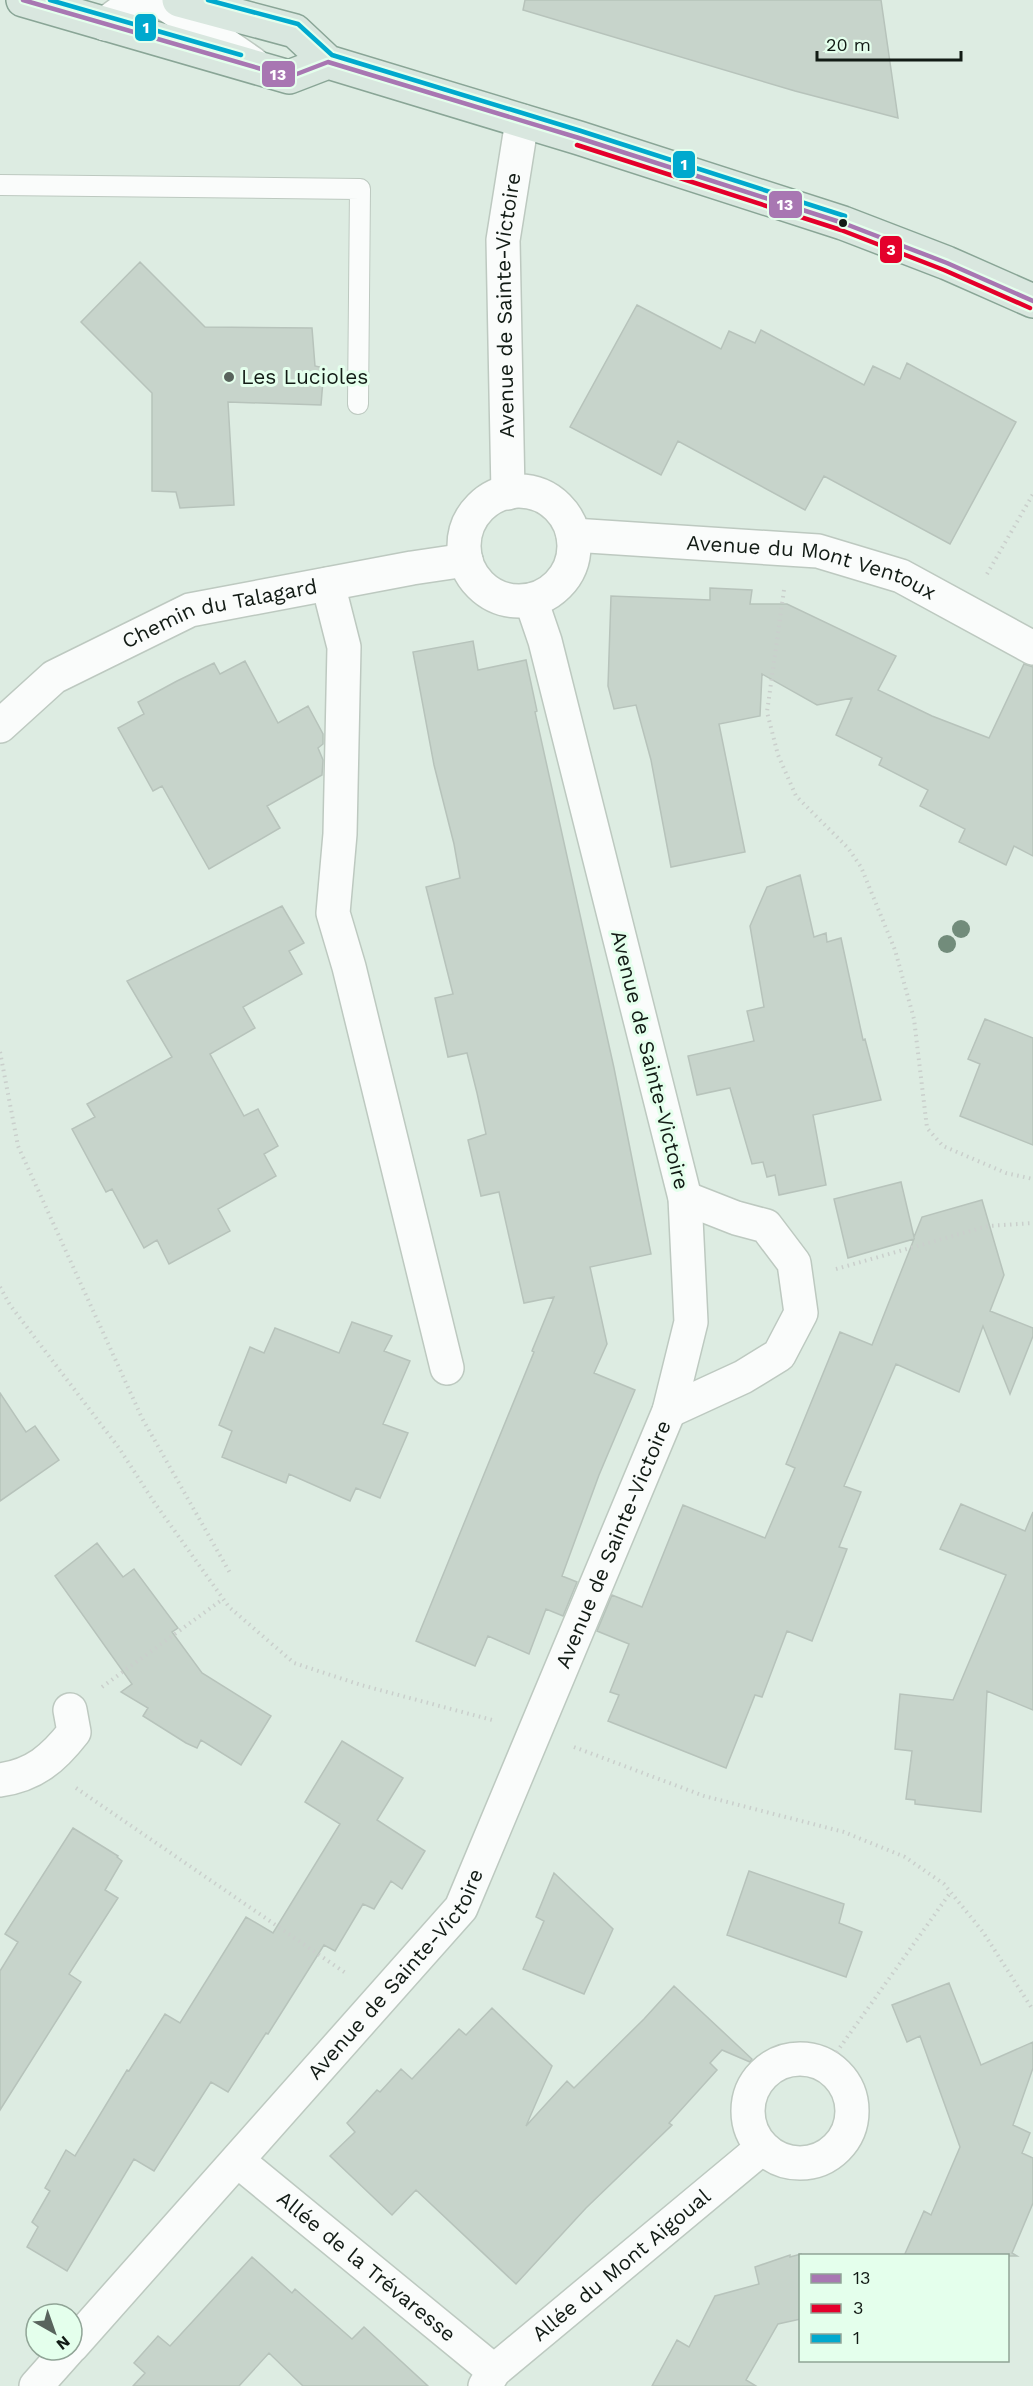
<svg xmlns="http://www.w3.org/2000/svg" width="1033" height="2386" viewBox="0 0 1033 2386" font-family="'Work Sans',sans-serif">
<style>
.building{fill:#c7d4cb;stroke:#b7c3bb;stroke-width:1.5}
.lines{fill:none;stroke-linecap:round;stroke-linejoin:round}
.lane-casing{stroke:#bdc9c0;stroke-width:22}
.street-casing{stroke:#bdc9c0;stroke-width:36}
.secondary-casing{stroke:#bdc9c0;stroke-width:36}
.primary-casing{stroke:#89a596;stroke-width:36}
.path{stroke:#cacfcc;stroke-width:4;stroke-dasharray:1.5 4.5;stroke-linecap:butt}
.lane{stroke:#fafcfb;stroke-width:20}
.street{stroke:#fafcfb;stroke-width:33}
.secondary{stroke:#fafcfb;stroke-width:33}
.primary{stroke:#d9e7df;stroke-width:33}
.bus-1-casing{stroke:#e4ffec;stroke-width:9}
.bus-2-casing{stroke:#e4ffec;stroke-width:9}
.bus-3-casing{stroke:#e4ffec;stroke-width:9}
.bus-1{stroke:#a877b2;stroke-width:4.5}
.bus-2{stroke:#e4002b;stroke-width:4.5}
.bus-3{stroke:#00a9ce;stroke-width:4.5}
.tree{fill:#728c7b}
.bus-dot{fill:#121b15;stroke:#e4ffec;stroke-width:2}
.poi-dot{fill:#59645d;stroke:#e4ffec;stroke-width:2}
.labels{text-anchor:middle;stroke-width:6;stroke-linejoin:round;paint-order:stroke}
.street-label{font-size:21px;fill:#121b15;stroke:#e4ffec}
.poi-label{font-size:21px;fill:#121b15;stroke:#e4ffec;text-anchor:start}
.line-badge{stroke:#e4ffec;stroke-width:2}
.badge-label{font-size:16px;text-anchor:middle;font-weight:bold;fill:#fff}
</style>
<rect width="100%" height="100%" fill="#ddece2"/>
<path class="building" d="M525 0H881L898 118 795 91 523 10Z
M140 262 205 327 312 328 315 366 324 368 321 405 228 402 234 505 180 508 176 492 152 491V393L81 322Z
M637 305 721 349 729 331 755 343 761 330 864 385 873 366 900 379 907 363 1016 422 950 544 824 476 805 510 678 441 661 475 570 427Z
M710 588 752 590 750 604H787L896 656 878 690 932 716 989 738 1024 664 1033 667V856L1014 846 1006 865 959 842 965 829 920 806 928 790 879 765 882 758 836 735 852 698 817 705 762 674 760 716 719 724 745 852 671 867 651 760 636 705 614 709 608 686 611 596 710 600Z
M473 641 478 670 526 660 537 711 535 712 614 1068 651 1254 590 1267 607 1344 594 1373 635 1390 599 1475 562 1576 577 1582 563 1616 546 1609 529 1654 488 1636 475 1666 416 1641 534 1352 532 1351 554 1297 524 1303 499 1192 481 1196 468 1140 486 1134 477 1093 467 1053 448 1057 435 998 453 994 426 887 460 878 454 844 434 765 413 652Z
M245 661 278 723 308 706 323 734V744L318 748 323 760 322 775 267 806 280 828 209 869 162 786 153 791 118 728 144 714 138 702 177 681 214 663 220 674Z
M800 875 814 937 826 933 827 942 841 938 863 1040 865 1039 881 1100 813 1115 826 1185 779 1195 775 1175 767 1177 763 1162 752 1164 730 1088 697 1095 688 1056 754 1041 747 1011 764 1007 750 926 767 887Z
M282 906 304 943 289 951 302 974 243 1007 255 1028 210 1054 244 1116 258 1109 278 1146 264 1154 276 1176 218 1209 230 1231 169 1264 157 1240 144 1248 112 1189 106 1192 72 1129 95 1117 87 1104 172 1057 127 981Z
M985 1019 1033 1038V1145L960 1116 980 1064 968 1059Z
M901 1182 914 1237 922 1217 982 1200 1004 1275 990 1311 1033 1328V1336L1010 1394 983 1326 959 1392 896 1364 844 1486 861 1492 839 1547 847 1549 812 1641 787 1631 762 1697 755 1695 726 1768 608 1721 619 1695 610 1692 629 1644 597 1631 612 1595 642 1607 683 1505 765 1538 795 1468 786 1464 840 1332 872 1345 914 1239 848 1258 834 1199Z
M352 1322 392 1336 384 1351 410 1361 383 1424 408 1433 380 1498 356 1488 350 1501 289 1474 286 1483 222 1457 232 1431 219 1425 250 1347 264 1353 275 1328 339 1353Z
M0 1393 26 1432 35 1426 59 1460 0 1501Z
M961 1504 1025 1531 1033 1512V1710L987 1691 981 1812 915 1804V1800L906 1799 912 1751 895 1749 900 1694 953 1700 1006 1575 940 1549Z
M97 1543 123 1577 134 1569 178 1628 172 1632 202 1673 271 1716 241 1765 201 1740 197 1748 186 1743 143 1716 148 1708 121 1692 132 1684 55 1576Z
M342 1741 403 1778 377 1820 425 1851 402 1889 391 1881 374 1909 363 1904 335 1951 324 1945 268 2034 266 2033 228 2092 211 2082 154 2171 134 2159 67 2271 27 2247 38 2227 32 2222 50 2191 45 2188 66 2150 75 2156 127 2070 129 2071 165 2014 180 2023 246 1917 273 1933 340 1824 305 1802Z
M73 1828 118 1856 117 1857 122 1861 105 1890 118 1898 69 1974 81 1982 0 2110V1971L18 1942 5 1934Z
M749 1871 844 1904 839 1923 862 1932 846 1977 727 1935Z
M554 1873 613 1929 584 1994 523 1969 544 1921 536 1917Z
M949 1983 981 2065 1033 2042V2068L1013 2125 1030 2133 1022 2153 1033 2158V2203L1012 2253 1017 2256H904L924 2211 931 2215 960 2147 920 2036 907 2042 892 2005Z
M674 1986 752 2059 750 2062 722 2050 710 2063 717 2070 669 2123 672 2125 586 2208 516 2284 416 2190 392 2215 330 2156 355 2132 347 2123 377 2090 380 2092 401 2069 412 2079 459 2029 466 2035 492 2008 552 2066 526 2126 567 2081 574 2088 644 2019Z
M801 2254V2319L778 2324 746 2380 756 2386H652L677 2340 689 2347 715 2296 759 2284 755 2267 790 2255V2257Z
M252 2257 292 2293 295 2289 352 2339 364 2327 428 2386H303L269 2353 239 2386H133L145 2373 134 2363 158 2336 170 2346Z"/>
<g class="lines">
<g class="lane-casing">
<path id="lane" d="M0 185 360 189 358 404"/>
</g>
<g class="street-casing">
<g id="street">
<circle cx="519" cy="546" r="55"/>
<path id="s1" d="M508 493 503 240 522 121"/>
<path id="s2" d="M573 535 818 551 901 576 1033 648"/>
<path d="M328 584 344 647 340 834 333 913 349 967 447 1368"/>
<path id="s3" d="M0 726 54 677 190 610 412 568 466 560"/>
<path d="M669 1411 743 1377 779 1355 801 1313 794 1263 766 1226 736 1218 685 1198"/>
<path d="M0 1780C34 1775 53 1759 74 1732L70 1710"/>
<circle cx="800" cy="2111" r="52"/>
<path id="s4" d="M238 2161 494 2371"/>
<path id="s5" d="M72 2346 461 1908 669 1411 691 1322 685 1198 545 641 531 600"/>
<path d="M36 2386 68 2350"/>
<path id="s6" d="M485 2386 494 2371 762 2148"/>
</g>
</g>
<g class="secondary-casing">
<path id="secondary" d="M160 0 253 64
M105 24 138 0"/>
</g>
<g class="primary-casing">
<path id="primary" d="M23 0 289 77 328 62
M179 0 295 31 328 62 579 138 843 223 947 263 1033 301"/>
</g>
<path class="path" d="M987 574 1033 494
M784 590 767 712 778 755 796 796 848 848 861 867 895 950 914 1019 927 1128 943 1146 1006 1173 1033 1179
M0 1052 18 1146 142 1418 230 1573
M836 1269 988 1226 1033 1223
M0 1287 10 1305 119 1448 154 1502 229 1607 294 1663 361 1685 496 1721
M102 1687 223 1599
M574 1747 704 1796 844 1832 905 1857 944 1884 983 1932 1033 2010
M76 1788 347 1974
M826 2067 950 1893"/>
<use href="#lane" class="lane"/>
<use href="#street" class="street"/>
<use href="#secondary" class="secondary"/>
<use href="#primary" class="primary"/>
<g class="bus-1-casing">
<path id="bus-1" d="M23 0 289 77 328 62 579 138 843 223 947 263 1033 301"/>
</g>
<g class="bus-2-casing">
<path id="bus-2" d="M577 145 841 230 944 270 1030 308"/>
</g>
<g class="bus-3-casing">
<path id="bus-3" d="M50 0 241 55
M208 0 298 24 332 55 581 131 845 216"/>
</g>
<use href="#bus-1" class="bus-1"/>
<use href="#bus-2" class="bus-2"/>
<use href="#bus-3" class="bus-3"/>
</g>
<g class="tree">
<circle cx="961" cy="929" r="9"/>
<circle cx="947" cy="944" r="9"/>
</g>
<circle class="bus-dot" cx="843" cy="223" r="5"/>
<circle class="poi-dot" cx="229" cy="377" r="6"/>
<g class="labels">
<g class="street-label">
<text dy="7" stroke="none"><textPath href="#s1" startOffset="188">Avenue de Sainte-Victoire</textPath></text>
<text dy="7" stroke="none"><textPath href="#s2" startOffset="242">Avenue du Mont Ventoux</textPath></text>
<text dy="7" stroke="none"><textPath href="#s3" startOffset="252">Chemin du Talagard</textPath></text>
<text transform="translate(650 1060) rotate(76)" y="7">Avenue de Sainte-Victoire</text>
<text dy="7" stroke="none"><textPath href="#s5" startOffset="980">Avenue de Sainte-Victoire</textPath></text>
<text dy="7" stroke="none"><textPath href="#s5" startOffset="494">Avenue de Sainte-Victoire</textPath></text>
<text dy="7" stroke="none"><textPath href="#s6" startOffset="183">Allée du Mont Aigoual</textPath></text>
<text dy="7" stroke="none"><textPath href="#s4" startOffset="166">Allée de la Trévaresse</textPath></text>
</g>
<g class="poi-label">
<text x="241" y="384">Les Lucioles</text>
</g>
</g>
<g class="line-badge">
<rect x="134" y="13" width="23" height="29" rx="6" fill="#00a9ce"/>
<rect x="261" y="60" width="35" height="28" rx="6" fill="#a877b2"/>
<rect x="672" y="150" width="24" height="29" rx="6" fill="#00a9ce"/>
<rect x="768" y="190" width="35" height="29" rx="6" fill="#a877b2"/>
<rect x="879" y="235" width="24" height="29" rx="6" fill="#e4002b"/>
</g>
<g class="badge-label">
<text x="146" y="33">1</text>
<text x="278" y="80">13</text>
<text x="684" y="170">1</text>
<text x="785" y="210">13</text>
<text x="891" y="255">3</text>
</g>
<rect x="799" y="2254" width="210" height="108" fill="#e4ffec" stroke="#90a496" stroke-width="1.5"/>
<rect x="811" y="2274" width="30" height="9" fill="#a877b2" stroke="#90a496" stroke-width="1.5"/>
<text x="853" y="2284" font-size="18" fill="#121b15">13</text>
<rect x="811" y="2304" width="30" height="9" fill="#e4002b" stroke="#90a496" stroke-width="1.5"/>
<text x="853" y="2314" font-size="18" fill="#121b15">3</text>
<rect x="811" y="2334" width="30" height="9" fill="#00a9ce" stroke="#90a496" stroke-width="1.5"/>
<text x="853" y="2344" font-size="18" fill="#121b15">1</text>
<g transform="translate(54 2332) rotate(140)"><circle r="28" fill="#e4ffec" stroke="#90a496" stroke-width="1.5"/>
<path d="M0-4.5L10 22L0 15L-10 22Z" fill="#59645d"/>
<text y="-9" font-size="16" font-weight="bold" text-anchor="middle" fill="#121b15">N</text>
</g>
<path d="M817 51v9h144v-9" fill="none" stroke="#121b15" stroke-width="3"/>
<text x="826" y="51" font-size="18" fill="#121b15" stroke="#e4ffec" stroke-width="4.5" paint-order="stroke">20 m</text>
</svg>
